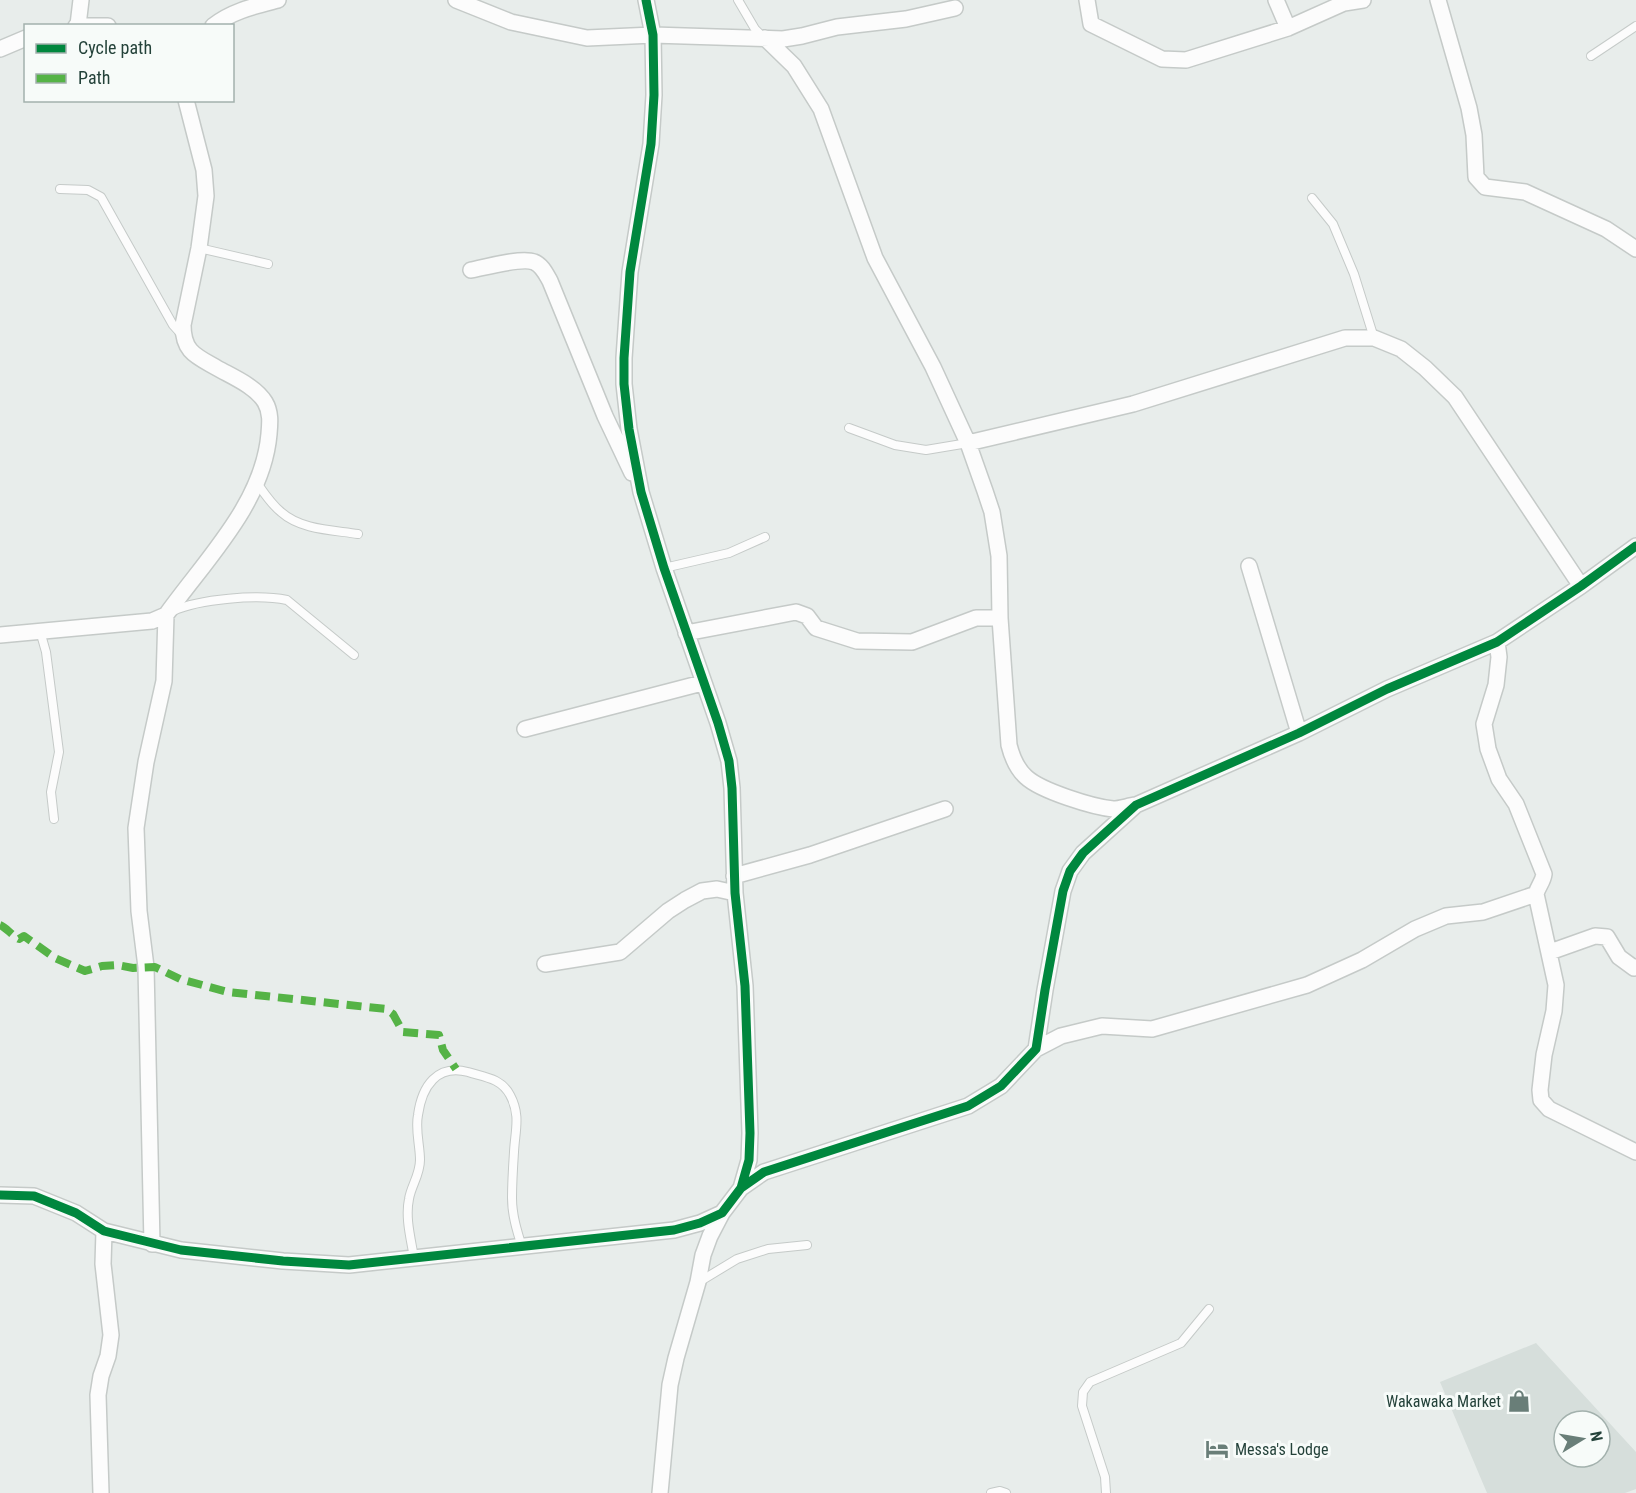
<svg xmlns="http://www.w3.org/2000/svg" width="1636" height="1493" viewBox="0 0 1636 1493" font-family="'Roboto Condensed',sans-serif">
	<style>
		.built { fill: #d6dedb; fill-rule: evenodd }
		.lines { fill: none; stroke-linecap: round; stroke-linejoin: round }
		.service-casing { stroke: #c5cac8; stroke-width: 10 }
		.minor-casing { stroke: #c5cac8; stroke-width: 18 }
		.service { stroke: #fcfcfc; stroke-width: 8 }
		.minor { stroke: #fcfcfc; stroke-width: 15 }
		.quiet { stroke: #55b346; stroke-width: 8; stroke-dasharray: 15 8; stroke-linecap: butt }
		.cycleway-casing { stroke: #f7fbf9; stroke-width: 13 }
		.cycleway { stroke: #00873e; stroke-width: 9 }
		.labels { text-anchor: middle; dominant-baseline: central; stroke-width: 6; stroke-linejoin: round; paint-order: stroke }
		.poi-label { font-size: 16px; fill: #24423a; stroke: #f7fbf9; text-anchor: end }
	</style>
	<rect width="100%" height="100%" fill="#e8edeb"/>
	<path class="built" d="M 1536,1343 L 1636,1452 L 1636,1489 L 1625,1493 L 1487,1493 L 1440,1382 ZM 1564,1421 L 1600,1421 L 1600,1457 L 1564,1457 Z"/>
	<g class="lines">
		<g class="service-casing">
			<path id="service" d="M 738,0 L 755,29 L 762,36
				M 1591,56 L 1636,26
				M 60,189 L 88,190 L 101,197 L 173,325 L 182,335
				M 1312,198 L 1333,224 L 1354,274 L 1374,338
				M 199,248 L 268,264
				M 849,428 L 895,445 L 926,450 L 968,443
				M 257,483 C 264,493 271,504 281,512 C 301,530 333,530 358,534
				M 664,568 L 729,553 L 765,537
				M 173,611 C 199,599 258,594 287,600 L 354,655
				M 40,631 L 46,652 L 59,752 L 51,792 L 54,819
				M 414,1258 C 411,1239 405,1218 409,1199 C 411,1186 420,1175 420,1160 C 420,1145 415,1130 418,1115 C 422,1086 437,1064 468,1072 C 484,1077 501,1078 510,1095 C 521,1115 515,1131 514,1152 C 513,1167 512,1183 512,1198 C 512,1215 517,1231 522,1247
				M 699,1282 L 737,1259 L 768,1249 L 807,1245
				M 991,1493 L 1000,1491 L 1006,1493
				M 1106,1493 L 1105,1477 L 1082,1406 L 1083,1392 L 1090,1382 L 1181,1343 L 1209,1309"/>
		</g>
		<g class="minor-casing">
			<path id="minor" d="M 456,0 L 511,22 L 587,38 L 653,35 L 783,39 L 802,36 L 837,27 L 906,19 L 955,8
				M 1087,0 L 1091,24 L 1162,59 L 1186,60 L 1288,28 L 1344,3 L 1363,0
				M 1276,0 L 1288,28
				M 1438,0 L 1469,108 L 1474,135 L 1476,177 L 1485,187 L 1525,192 L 1606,229 L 1636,249
				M 78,25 L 81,0
				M 76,26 L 108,26
				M 213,26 C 232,11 255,6 278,0
				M 765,38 L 794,66 L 821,109 L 875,258 L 933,367 L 968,443 L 985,491 L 992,512 L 999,556 L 1000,618 L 1009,745 C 1012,757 1016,768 1026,777 C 1041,791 1093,807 1113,809 C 1120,809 1128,806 1136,805
				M 0,49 L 26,38
				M 471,270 C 486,267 522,257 534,262 C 542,265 546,274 550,281 L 605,416 L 632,473
				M 968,443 L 1133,404 L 1345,338 L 1374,338 L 1401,349 L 1425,368 L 1455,397 L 1581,586
				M 1249,566 L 1299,733
				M 686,633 L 796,612 L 807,616 L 816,628 L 857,641 L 912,642 L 976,618 L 1000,618
				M 0,635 L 152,621 L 166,615 C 205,560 263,504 269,434 C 270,423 271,412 265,402 C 255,386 233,377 217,368 C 196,356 183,352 183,325 L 199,248 L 206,196 L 204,170 L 186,100
				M 1497,642 L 1499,657 L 1496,685 L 1484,724 L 1488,749 L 1499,779 L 1516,804 L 1544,874 C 1543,882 1538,886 1536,894 L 1556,985 L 1554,1011 L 1544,1055 L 1540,1090 L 1541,1100 L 1549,1109 L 1636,1152
				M 525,729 L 702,683
				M 734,876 L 810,855 L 945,809
				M 1550,952 L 1595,936 L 1607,937 L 1619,957 L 1634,968 L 1636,967
				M 545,964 L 620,952 L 668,911 L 685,900 L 702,891 L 717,889 L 735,893
				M 1036,1049 L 1061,1036 L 1102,1026 L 1152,1029 L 1307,985 L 1362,960 L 1415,929 L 1446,916 L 1483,912 L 1536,894
				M 741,1188 L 764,1172 L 968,1106 L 1001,1086 L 1036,1049 L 1045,990 L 1063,891 L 1070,871 L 1083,853 L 1136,805 L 1299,733 L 1387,689 L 1497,642 L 1581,586 L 1636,546
				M 0,1195 L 34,1196 L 76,1213 L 104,1231 L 181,1250 L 283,1261 L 349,1265 L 674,1230 L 700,1223 L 722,1213 L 741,1188 L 749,1160 L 750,1133 L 745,986 L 735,893 L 732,788 L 729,761 L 718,723 L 664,568 L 641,492 L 629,429 L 624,384 L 624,358 L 630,272 L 651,144 L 654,95 L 653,35 L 646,0
				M 152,1244 L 146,967 L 139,911 L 136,828 L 146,762 L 164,681 L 166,615
				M 101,1493 L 98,1395 L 101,1376 L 108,1356 L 111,1335 L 103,1264 L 104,1231
				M 660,1493 L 670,1385 L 676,1358 L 698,1282 L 703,1255 L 710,1236 L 722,1213"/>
		</g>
		<use href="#service" class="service"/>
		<use href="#minor" class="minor"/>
		<path class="quiet" d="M 0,925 C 6,927 11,935 19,939 L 24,936 L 55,958 L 85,971 L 102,966 L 117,965 L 133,968 L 155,967 L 180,979 L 228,992 L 386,1009 L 393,1014 L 403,1032 L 439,1035 L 443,1050 L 456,1069"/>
		<g class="cycleway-casing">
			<path id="cycleway" d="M 741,1188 L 764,1172 L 968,1106 L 1001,1086 L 1036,1049 L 1045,990 L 1063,891 L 1070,871 L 1083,853 L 1136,805 L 1299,733 L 1387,689 L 1497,642 L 1581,586 L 1636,546
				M 0,1195 L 34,1196 L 76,1213 L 104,1231 L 181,1250 L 283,1261 L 349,1265 L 674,1230 L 700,1223 L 722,1213 L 741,1188 L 749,1160 L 750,1133 L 745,986 L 735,893 L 732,788 L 729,761 L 718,723 L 664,568 L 641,492 L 629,429 L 624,384 L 624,358 L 630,272 L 651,144 L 654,95 L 653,35 L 646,0"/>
		</g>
		<use href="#cycleway" class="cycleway"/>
	</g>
	<defs>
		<g id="shop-bare" transform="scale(1.8)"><path d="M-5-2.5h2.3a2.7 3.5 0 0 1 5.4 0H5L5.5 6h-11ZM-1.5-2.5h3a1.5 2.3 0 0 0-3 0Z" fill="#697e78" stroke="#f7fbf9" stroke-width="2.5" paint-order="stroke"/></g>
		<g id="hotel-bare" transform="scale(1.8)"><path d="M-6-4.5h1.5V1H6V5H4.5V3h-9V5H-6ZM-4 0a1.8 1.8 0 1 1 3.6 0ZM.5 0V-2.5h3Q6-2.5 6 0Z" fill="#697e78" stroke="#f7fbf9" stroke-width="2.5" paint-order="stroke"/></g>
	</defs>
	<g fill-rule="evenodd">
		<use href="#shop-bare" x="1519" y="1401"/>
		<use href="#hotel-bare" x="1217" y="1449"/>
	</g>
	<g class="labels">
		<g class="poi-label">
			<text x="1501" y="1401">Wakawaka Market</text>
			<text x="1235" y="1449" text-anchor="start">Messa's Lodge</text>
		</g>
	</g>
	<rect x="24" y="24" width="210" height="78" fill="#f7fbf9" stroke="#a3b1ad" stroke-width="1.5"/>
	<rect x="36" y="44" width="30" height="9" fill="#00873e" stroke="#a3b1ad" stroke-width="1.5"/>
	<text x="78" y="54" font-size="18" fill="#24423a">Cycle path</text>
	<rect x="36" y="74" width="30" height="9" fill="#55b346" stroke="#a3b1ad" stroke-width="1.5"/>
	<text x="78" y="84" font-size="18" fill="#24423a">Path</text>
	<g transform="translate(1582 1439) rotate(79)"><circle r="28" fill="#f7fbf9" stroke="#a3b1ad" stroke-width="1.5"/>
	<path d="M0-4.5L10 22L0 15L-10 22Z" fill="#697e78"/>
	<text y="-9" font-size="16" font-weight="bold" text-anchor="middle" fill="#24423a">N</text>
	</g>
</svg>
